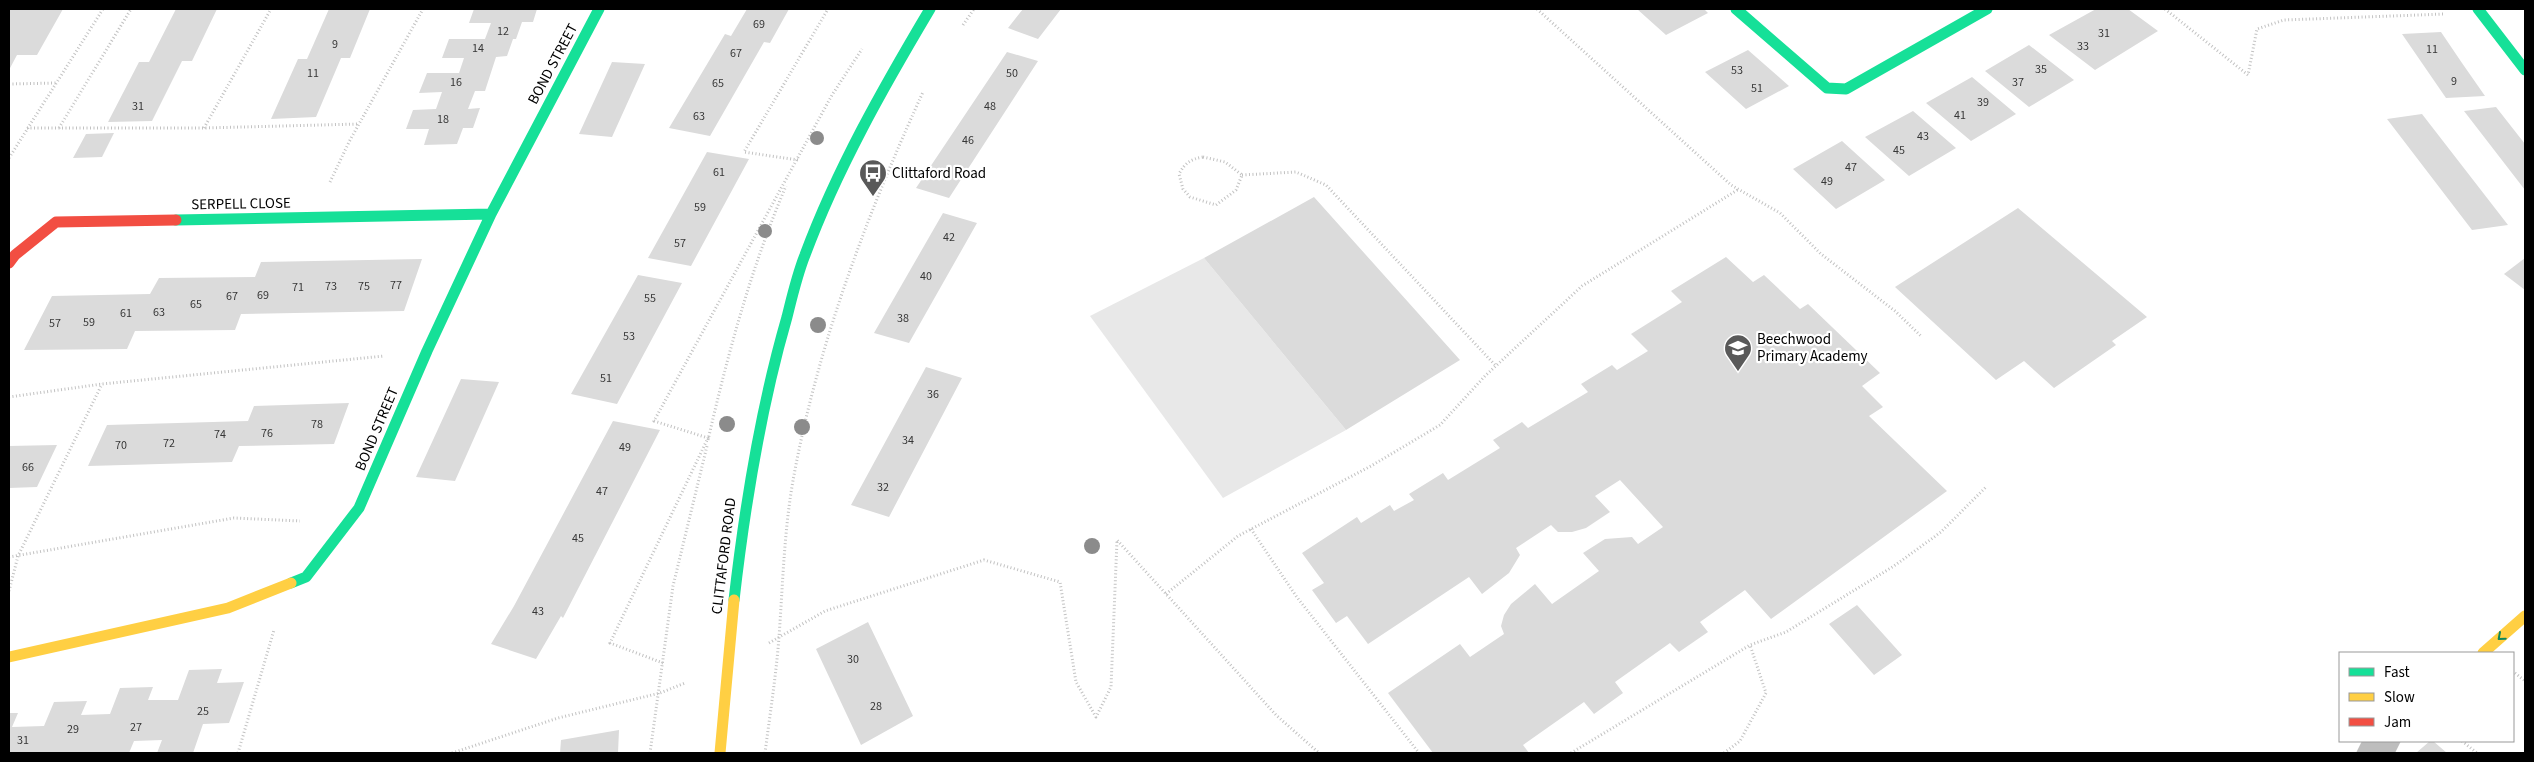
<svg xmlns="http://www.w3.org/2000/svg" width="2534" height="762" viewBox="0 0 2534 762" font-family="'Source Sans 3',sans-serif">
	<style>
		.green { fill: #e8e8e8 }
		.building { fill: #dbdbdb }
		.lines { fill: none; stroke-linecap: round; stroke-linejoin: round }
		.path { stroke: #c2c2c2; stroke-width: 3; stroke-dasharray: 1 2.5; stroke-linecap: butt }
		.street { fill: #bdbdbd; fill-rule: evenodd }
		.fast { stroke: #16e098; stroke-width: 11 }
		.slow { stroke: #ffcf43; stroke-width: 11 }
		.jam { stroke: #f24e42; stroke-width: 11 }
		.tree { fill: #8b8b8b }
		.oneway { stroke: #0d865b }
		.labels { text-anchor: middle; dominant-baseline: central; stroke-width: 4.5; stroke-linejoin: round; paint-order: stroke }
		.number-label { font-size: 12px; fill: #373737 }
		.street-label { font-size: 15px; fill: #000; stroke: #fff }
		.poi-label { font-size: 15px; fill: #000; stroke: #fff; text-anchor: start }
	</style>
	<rect width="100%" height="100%" fill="#fff"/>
	<path class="green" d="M 1204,258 L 1346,430 L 1223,498 L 1090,316 Z"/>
	<path class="building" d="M 9,9 L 63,9 L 37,55 L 17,55 L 9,70 Z
		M 176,9 L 217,9 L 192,61 L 182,61 L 152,121 L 108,122 L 139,62 L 149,62 Z
		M 329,9 L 370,9 L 350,58 L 341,58 L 316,117 L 271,119 L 298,59 L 307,59 Z
		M 474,9 L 537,9 L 533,22 L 522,22 L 516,39 L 513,39 L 507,56 L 496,57 L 485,91 L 475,91 L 468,109 L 480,108 L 473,128 L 463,128 L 457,144 L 424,145 L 429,129 L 406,129 L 413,110 L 436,109 L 442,92 L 419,93 L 427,73 L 459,73 L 464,58 L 442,58 L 449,39 L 485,39 L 491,23 L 469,23 Z
		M 747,9 L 789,9 L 770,43 L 764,42 L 710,136 L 669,128 L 725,34 L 731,36 Z
		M 1023,9 L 1061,9 L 1038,39 L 1008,28 Z
		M 1637,9 L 1704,9 L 1708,13 L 1666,35 Z
		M 2096,9 L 2128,9 L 2158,31 L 2095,70 L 2049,35 Z
		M 2441,32 L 2462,63 L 2485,96 L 2446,98 L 2402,34 Z
		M 2029,45 L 2074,80 L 2029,107 L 1985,71 Z
		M 1748,50 L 1789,86 L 1746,109 L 1705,72 Z
		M 1007,52 L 1038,61 L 949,198 L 916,188 Z
		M 612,62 L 645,64 L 612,137 L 579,134 Z
		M 1972,77 L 2016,114 L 1971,141 L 1926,103 Z
		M 2496,107 L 2525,144 L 2525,190 L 2464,111 Z
		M 1913,111 L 1956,148 L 1909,176 L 1865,137 Z
		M 2422,114 L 2508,225 L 2472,230 L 2387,119 Z
		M 114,133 L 102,157 L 73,158 L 86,134 Z
		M 1842,141 L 1885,180 L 1836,209 L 1793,169 Z
		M 707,152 L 749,159 L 691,266 L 648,258 Z
		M 1314,197 L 1460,360 L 1346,430 L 1204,258 Z
		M 2018,208 L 2147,317 L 2112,341 L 2116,345 L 2054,388 L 2024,361 L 1996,380 L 1895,287 Z
		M 943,213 L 977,223 L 909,343 L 874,333 Z
		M 1726,257 L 1753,282 L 1764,275 L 1800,309 L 1808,304 L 1880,373 L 1862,386 L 1883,407 L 1869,416 L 1947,491 L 1771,619 L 1745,590 L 1700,622 L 1708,632 L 1679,652 L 1670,643 L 1615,682 L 1623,693 L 1594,714 L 1584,702 L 1523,745 L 1529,753 L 1433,753 L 1388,693 L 1460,644 L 1470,657 L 1504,634 L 1501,626 L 1504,615 L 1511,604 L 1535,584 L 1552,604 L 1599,571 L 1583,553 L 1605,539 L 1632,537 L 1638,544 L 1663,527 L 1620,480 L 1595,496 L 1610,512 L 1586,528 L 1572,532 L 1558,532 L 1551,525 L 1516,548 L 1520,555 L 1509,573 L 1482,594 L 1469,577 L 1368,644 L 1347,616 L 1336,623 L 1312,590 L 1324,583 L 1302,553 L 1357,517 L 1361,523 L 1390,505 L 1394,511 L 1414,500 L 1409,494 L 1443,473 L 1448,480 L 1500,448 L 1493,440 L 1522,422 L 1528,428 L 1588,392 L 1581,384 L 1612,365 L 1617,370 L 1648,351 L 1631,334 L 1682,302 L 1671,291 Z
		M 2525,258 L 2525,290 L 2504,274 Z
		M 422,259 L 404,311 L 241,314 L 235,330 L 135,331 L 127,349 L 24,350 L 52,296 L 150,294 L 159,278 L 255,277 L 261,262 Z
		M 638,275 L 682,283 L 617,404 L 571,394 Z
		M 926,367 L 962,378 L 889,517 L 851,505 Z
		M 461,379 L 499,382 L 455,481 L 416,477 Z
		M 349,403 L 334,444 L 239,446 L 232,462 L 88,466 L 107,425 L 248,421 L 254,406 Z
		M 613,421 L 660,430 L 563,618 L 561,616 L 536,659 L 491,644 L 514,606 Z
		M 57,445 L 37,487 L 9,488 L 9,446 Z
		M 1857,605 L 1902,655 L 1874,675 L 1829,624 Z
		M 868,622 L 913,716 L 861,745 L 816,649 Z
		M 222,669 L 217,683 L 244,682 L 229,723 L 203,724 L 193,753 L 157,753 L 162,740 L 134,741 L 129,753 L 9,753 L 9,713 L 18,713 L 12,727 L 44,726 L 54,702 L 87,701 L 81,715 L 110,714 L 120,688 L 153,687 L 148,700 L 178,700 L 189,670 Z
		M 619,730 L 618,753 L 560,753 L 561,740 Z
		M 2430,741 L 2433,741 L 2447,753 L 2416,753 Z"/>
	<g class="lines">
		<path class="path" d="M 1537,9 L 1731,185 L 1780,213 L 1821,254 L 1895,311 L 1922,337
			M 2165,9 L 2248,75 L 2257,29 L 2284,20 L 2445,14
			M 963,25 L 974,9
			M 9,84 L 56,83
			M 27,128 L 204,128 L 359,124
			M 59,128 L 131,9
			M 204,128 L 271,9
			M 1203,157 L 1225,162 L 1242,175 L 1236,190 L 1216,205 L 1190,197 L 1183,189 L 1179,174 C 1185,163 1191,159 1203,157 Z
			M 9,158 L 103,9
			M 798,160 L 744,152 L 828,9
			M 1242,175 L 1296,172 L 1326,185 L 1496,366
			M 330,182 L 349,142 L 423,9
			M 9,397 L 102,384 L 384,356
			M 708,440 C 728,353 751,268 786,186
			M 1251,529 L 1296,596 L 1419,753
			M 9,557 L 234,518 L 300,521
			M 9,591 L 18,556 L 102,384
			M 1166,594 L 1238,536 L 1371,466 L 1440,425 L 1485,376 L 1582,286 L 1739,189
			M 769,643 L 825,611 L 984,560 L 1060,582 L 1076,682 L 1096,717 L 1111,687 L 1117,540 L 1276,715 L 1319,753
			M 663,663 L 610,643 L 708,438 L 654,421 L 832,95 L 862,49
			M 2515,673 L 2525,681
			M 2462,741 L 2477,753
			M 238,753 L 274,630
			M 452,753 L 558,718 L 660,693 L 685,683
			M 650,753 L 673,586 L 707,446
			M 765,753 C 770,714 776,676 779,637 C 783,582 784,529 794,475 C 819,341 867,215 923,92
			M 1571,753 L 1750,645 L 1786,632 L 1894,566 L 1941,532 L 1986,487
			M 1724,753 L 1740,741 L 1766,693 L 1750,645"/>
		<path class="street" d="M 2362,741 L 2401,741 L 2395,753 L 2356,753 Z"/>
		<path class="fast" d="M 1736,9 L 1827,88 L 1846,89 L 1987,9
			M 2478,9 L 2525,70
			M 176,220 L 491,214
			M 291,583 L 306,577 L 359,508 L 427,351 L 491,214 L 599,9
			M 734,600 C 745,504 760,410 787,317 C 792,297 797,275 805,255 C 837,169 883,88 930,9"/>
		<path class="slow" d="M 2483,653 L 2525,616
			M 9,657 L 228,608 L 291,583
			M 720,753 L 734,600"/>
		<path class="jam" d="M 9,263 L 15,255 L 56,222 L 176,220"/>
	</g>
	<g class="tree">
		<circle cx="817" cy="138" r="7"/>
		<circle cx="765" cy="231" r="7"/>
		<circle cx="818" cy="325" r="8"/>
		<circle cx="727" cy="424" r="8"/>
		<circle cx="802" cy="427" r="8"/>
		<circle cx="1092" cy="546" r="8"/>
	</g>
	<defs><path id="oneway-chevron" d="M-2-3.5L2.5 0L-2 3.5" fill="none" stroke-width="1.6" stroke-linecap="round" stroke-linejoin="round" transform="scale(1.25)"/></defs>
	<use class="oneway" href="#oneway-chevron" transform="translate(2501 637) rotate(139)"/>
	<defs>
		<g id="bus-pin" transform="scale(1.4375)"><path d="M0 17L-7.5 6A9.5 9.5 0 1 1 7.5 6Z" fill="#595959" stroke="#fff"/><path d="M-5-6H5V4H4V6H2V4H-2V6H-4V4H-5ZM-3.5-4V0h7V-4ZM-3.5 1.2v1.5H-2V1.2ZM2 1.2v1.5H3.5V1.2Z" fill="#fff"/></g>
		<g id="school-pin" transform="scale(1.4375)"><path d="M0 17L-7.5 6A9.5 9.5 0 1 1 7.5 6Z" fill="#595959" stroke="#fff"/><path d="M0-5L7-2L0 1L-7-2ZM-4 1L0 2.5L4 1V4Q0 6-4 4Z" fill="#fff"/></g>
	</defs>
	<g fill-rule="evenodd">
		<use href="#bus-pin" x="873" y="173"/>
		<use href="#school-pin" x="1738" y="348"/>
	</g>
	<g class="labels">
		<g class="number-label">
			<text x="759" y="24">69</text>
			<text x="503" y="31">12</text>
			<text x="2104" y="33">31</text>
			<text x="335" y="44">9</text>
			<text x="2083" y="46">33</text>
			<text x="478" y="48">14</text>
			<text x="2432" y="49">11</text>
			<text x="736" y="53">67</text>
			<text x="2041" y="69">35</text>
			<text x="1737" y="70">53</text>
			<text x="313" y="73">11</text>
			<text x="1012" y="73">50</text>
			<text x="2454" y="81">9</text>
			<text x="456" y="82">16</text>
			<text x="2018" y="82">37</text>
			<text x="718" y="83">65</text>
			<text x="1757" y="88">51</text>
			<text x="1983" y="102">39</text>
			<text x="138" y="106">31</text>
			<text x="990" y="106">48</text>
			<text x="1960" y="115">41</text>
			<text x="699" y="116">63</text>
			<text x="443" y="119">18</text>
			<text x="1923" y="136">43</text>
			<text x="968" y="140">46</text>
			<text x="1899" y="150">45</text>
			<text x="1851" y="167">47</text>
			<text x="719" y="172">61</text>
			<text x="1827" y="181">49</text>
			<text x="700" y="207">59</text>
			<text x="949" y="237">42</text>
			<text x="680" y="243">57</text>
			<text x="926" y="276">40</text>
			<text x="396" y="285">77</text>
			<text x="331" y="286">73</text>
			<text x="364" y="286">75</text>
			<text x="298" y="287">71</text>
			<text x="263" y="295">69</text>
			<text x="232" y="296">67</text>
			<text x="650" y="298">55</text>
			<text x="196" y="304">65</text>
			<text x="159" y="312">63</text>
			<text x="126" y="313">61</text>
			<text x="903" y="318">38</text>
			<text x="89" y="322">59</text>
			<text x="55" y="323">57</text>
			<text x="629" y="336">53</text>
			<text x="606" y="378">51</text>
			<text x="933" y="394">36</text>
			<text x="317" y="424">78</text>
			<text x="267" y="433">76</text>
			<text x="220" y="434">74</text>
			<text x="908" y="440">34</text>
			<text x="169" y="443">72</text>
			<text x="121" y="445">70</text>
			<text x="625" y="447">49</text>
			<text x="28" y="467">66</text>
			<text x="883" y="487">32</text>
			<text x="602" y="491">47</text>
			<text x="578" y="538">45</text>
			<text x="538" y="611">43</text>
			<text x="853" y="659">30</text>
			<text x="876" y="706">28</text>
			<text x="203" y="711">25</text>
			<text x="136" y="727">27</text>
			<text x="73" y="729">29</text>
			<text x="23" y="740">31</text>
		</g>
		<g class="street-label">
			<text transform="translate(553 64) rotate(-62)">BOND STREET</text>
			<text transform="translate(241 204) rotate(-1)">SERPELL CLOSE</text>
			<text transform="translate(377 429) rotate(-67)">BOND STREET</text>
			<text transform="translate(724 556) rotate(-83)">CLITTAFORD ROAD</text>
		</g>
		<g class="poi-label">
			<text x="892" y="173">Clittaford Road</text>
			<text x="1757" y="339">Beechwood<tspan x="1757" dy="17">Primary Academy</tspan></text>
		</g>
	</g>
	<rect width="2534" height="762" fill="none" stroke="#000000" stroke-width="20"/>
	<rect x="2339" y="652" width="175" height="90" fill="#ffffff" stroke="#999999"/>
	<rect x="2349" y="668" width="25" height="8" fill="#16e098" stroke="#999999"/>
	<text x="2384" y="677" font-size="15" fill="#000000">Fast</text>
	<rect x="2349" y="693" width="25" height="8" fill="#ffcf43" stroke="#999999"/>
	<text x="2384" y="702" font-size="15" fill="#000000">Slow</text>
	<rect x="2349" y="718" width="25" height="8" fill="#f24e42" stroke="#999999"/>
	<text x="2384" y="727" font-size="15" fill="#000000">Jam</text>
</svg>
